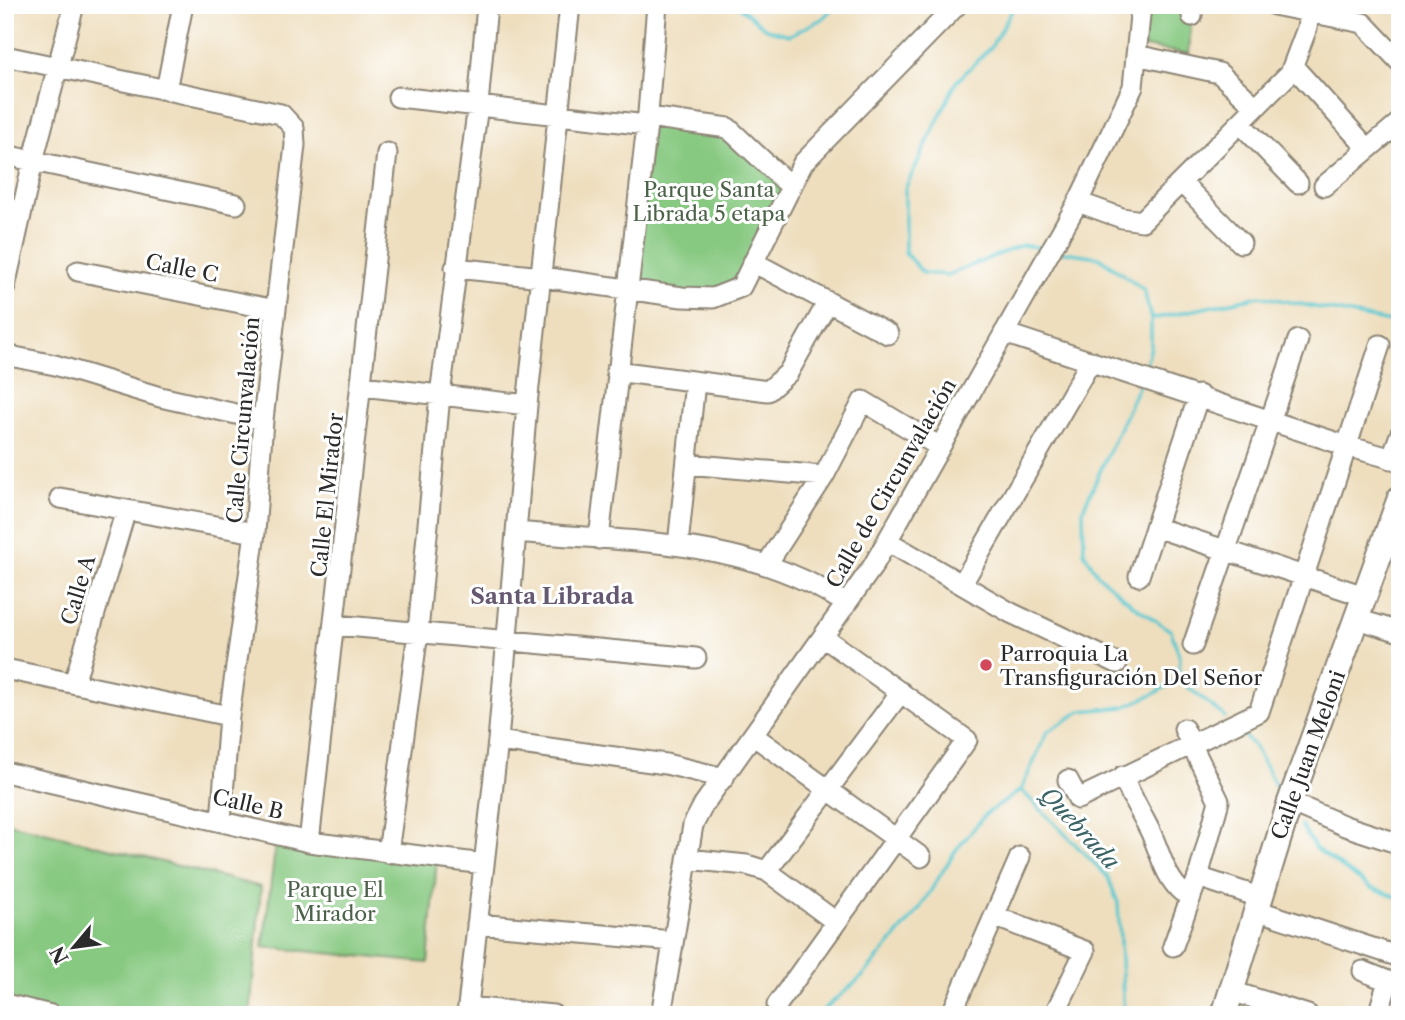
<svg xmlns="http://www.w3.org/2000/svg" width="1405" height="1020" viewBox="0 0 1405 1020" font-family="'Libre Caslon Text',serif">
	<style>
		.green { fill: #88c982; stroke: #5a7a56; stroke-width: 2 }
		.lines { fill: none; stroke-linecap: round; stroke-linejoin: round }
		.stream { stroke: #5ac7ce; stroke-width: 3.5 }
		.minor-casing { stroke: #8c8474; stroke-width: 23 }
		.major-casing { stroke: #8c8474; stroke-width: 28 }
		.minor { stroke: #fff; stroke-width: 19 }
		.major { stroke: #fff; stroke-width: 24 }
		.poi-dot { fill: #d1495b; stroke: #fff; stroke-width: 2.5 }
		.labels { text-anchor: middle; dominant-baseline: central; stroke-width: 6; stroke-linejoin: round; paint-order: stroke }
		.park-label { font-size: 21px; fill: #4c6249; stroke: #fff }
		.street-label { font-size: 21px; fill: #2b2b2b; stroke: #fff }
		.poi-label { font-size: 21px; fill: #2b2b2b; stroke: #fff; text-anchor: start }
		.neighbourhood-label { font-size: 23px; font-weight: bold; fill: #655972; stroke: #fff }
		.water-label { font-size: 23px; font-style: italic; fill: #3b6264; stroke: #fff }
	</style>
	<rect width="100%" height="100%" fill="#fff"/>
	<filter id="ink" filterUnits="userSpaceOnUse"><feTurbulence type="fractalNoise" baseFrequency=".0143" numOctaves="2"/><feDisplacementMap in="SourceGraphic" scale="14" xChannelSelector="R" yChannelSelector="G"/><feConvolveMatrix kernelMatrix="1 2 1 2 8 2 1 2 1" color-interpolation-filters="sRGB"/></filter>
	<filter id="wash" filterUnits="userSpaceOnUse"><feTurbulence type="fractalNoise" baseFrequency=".00686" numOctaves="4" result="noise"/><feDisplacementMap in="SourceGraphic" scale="28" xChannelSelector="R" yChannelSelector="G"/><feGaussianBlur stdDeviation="1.57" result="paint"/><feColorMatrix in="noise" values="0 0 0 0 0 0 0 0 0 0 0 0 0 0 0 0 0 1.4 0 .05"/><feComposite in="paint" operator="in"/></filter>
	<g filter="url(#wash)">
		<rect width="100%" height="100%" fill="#eedebe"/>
		<path class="green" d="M 1147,5 L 1192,5 L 1189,54 L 1143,47 Z
			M 647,125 L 728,128 L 791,187 L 753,262 L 713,298 L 637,284 Z
			M 5,822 L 261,887 L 250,1015 L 5,1015 Z
			M 276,841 L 437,859 L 428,963 L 263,947 Z"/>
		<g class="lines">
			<path class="stream" d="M 737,5 L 766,29 L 790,35 L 822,19 L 836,5
				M 1015,5 L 991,47 L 956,82 L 905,189 L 905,253 L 923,273 L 948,275 L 1022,245 L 1043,248
				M 1057,251 L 1099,257 L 1144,290 L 1151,319 L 1151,347 L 1144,371
				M 1152,319 L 1260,296 L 1400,324
				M 1178,679 L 1225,717
				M 1240,732 L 1254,746 L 1278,790
				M 1021,790 L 1108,877 L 1118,903 L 1124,1015
				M 1301,825 L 1315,848 L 1371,888 L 1400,898
				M 817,1015 L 862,977 L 918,911 L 956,850 L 986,814 L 1021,790 L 1047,732 L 1081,711 L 1124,707 L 1154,694 L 1178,679 L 1180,658 L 1171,631 L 1134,606 L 1098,575 L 1084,552 L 1083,509 L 1139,385"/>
		</g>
	</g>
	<g filter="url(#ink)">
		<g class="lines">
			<g class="minor-casing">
				<path id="minor" d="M 1274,5 L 1363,23 L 1400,62
					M 1192,16 L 1192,5
					M 1136,55 L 1219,73 L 1256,107
					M 5,56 L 281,114 L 294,128 L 295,145 L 263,420 L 255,533 L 229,716 L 221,821
					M 1293,66 L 1368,149
					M 166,90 L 183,5
					M 398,97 L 647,125
					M 648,117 L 728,128 L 791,187
					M 1240,123 L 1298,183
					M 5,155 L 236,204
					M 1181,182 L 1241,243
					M 1324,186 L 1400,122
					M 1078,202 L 1122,218 L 1142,221 L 1290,73 L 1307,28 L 1310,5
					M 753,262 L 888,334
					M 455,268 L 542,277 L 682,297 L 713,298 L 741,287 L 803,163 L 957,5
					M 78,271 L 276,310
					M 5,287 L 33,161 L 74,5
					M 1004,333 L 1347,446 L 1400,461
					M 5,355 L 55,365 L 160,397 L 263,420
					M 616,371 L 768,391 L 788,373 L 828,302
					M 362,386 L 527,405
					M 1391,459 L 1400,435
					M 687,464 L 824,476
					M 60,498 L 255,533
					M 1155,527 L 1364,596
					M 517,532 C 629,542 750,538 846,604
					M 599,539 L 647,125 L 657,5
					M 887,541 L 1011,613 L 1117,663
					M 678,545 L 695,382
					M 767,564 L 824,476 L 863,401 L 940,447
					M 1139,576 L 1199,395
					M 962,584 L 1091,361
					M 1357,619 L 1400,632
					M 336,625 L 696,658
					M 1193,645 L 1298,340
					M 5,669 L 229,716
					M 74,683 L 126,510
					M 754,736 L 921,857
					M 498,741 L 666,764 L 724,778
					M 5,772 L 309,842 L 484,864
					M 1123,776 C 1130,795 1139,809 1148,827 C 1160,849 1163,875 1182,892 L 1193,890
					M 1068,780 L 1078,799 L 1259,712 L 1380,345
					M 1290,802 L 1345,826 L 1400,844
					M 309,842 L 387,153
					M 388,853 L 418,632 L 440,395 L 478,105 L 487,5
					M 687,859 L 747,865 L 767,871 L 836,922
					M 767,871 L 901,692
					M 1198,877 L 1259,897
					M 1256,910 L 1400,957
					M 996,917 L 1085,951 L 1054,1015
					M 477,924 L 673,941
					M 1173,946 L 1198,877 L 1219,801 L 1184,729
					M 1363,971 L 1388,981 L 1378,1015
					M 1231,991 L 1308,1015
					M 5,1004 L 51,1015
					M 777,1005 L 967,740 L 823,637
					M 468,1007 L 553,1015
					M 467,1015 L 498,741 L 527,405 L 570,5
					M 661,1015 L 693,825 L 704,804 L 873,566 L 1078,202 L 1133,87 L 1141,5
					M 951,1015 L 1020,857"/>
			</g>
			<g class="major-casing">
				<path id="major" d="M 1224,1015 L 1290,802 L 1400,498"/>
			</g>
			<use href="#minor" class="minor"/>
			<use href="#major" class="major"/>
		</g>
	</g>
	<circle class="poi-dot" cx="986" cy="665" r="7"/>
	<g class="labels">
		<g class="park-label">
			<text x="709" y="189">Parque Santa<tspan x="709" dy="24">Librada 5 etapa</tspan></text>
			<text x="335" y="889">Parque El<tspan x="335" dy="24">Mirador</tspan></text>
		</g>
		<g class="street-label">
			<text transform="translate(182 268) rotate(11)">Calle C</text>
			<text transform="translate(243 420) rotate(-85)">Calle Circunvalación</text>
			<text transform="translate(891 483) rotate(-60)">Calle de Circunvalación</text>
			<text transform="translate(327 495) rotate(-84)">Calle El Mirador</text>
			<text transform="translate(78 590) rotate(-73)">Calle A</text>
			<text transform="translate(1308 755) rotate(-70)">Calle Juan Meloni</text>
			<text transform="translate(248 804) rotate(13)">Calle B</text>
		</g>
		<g class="poi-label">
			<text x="1000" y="653">Parroquia La<tspan x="1000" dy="24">Transfiguración Del Señor</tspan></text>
		</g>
		<g class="neighbourhood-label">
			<text x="552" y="596">Santa Librada</text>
		</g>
		<g class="water-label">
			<text transform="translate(1080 828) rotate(47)">Quebrada</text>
		</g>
	</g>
	<rect width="1405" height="1020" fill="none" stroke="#fff" stroke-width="28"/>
	<g transform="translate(74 947) rotate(241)" stroke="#ffffff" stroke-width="5" paint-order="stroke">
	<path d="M0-5L12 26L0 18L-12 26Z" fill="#2b2b2b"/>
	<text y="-10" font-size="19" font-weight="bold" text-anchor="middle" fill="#2b2b2b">N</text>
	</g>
</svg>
